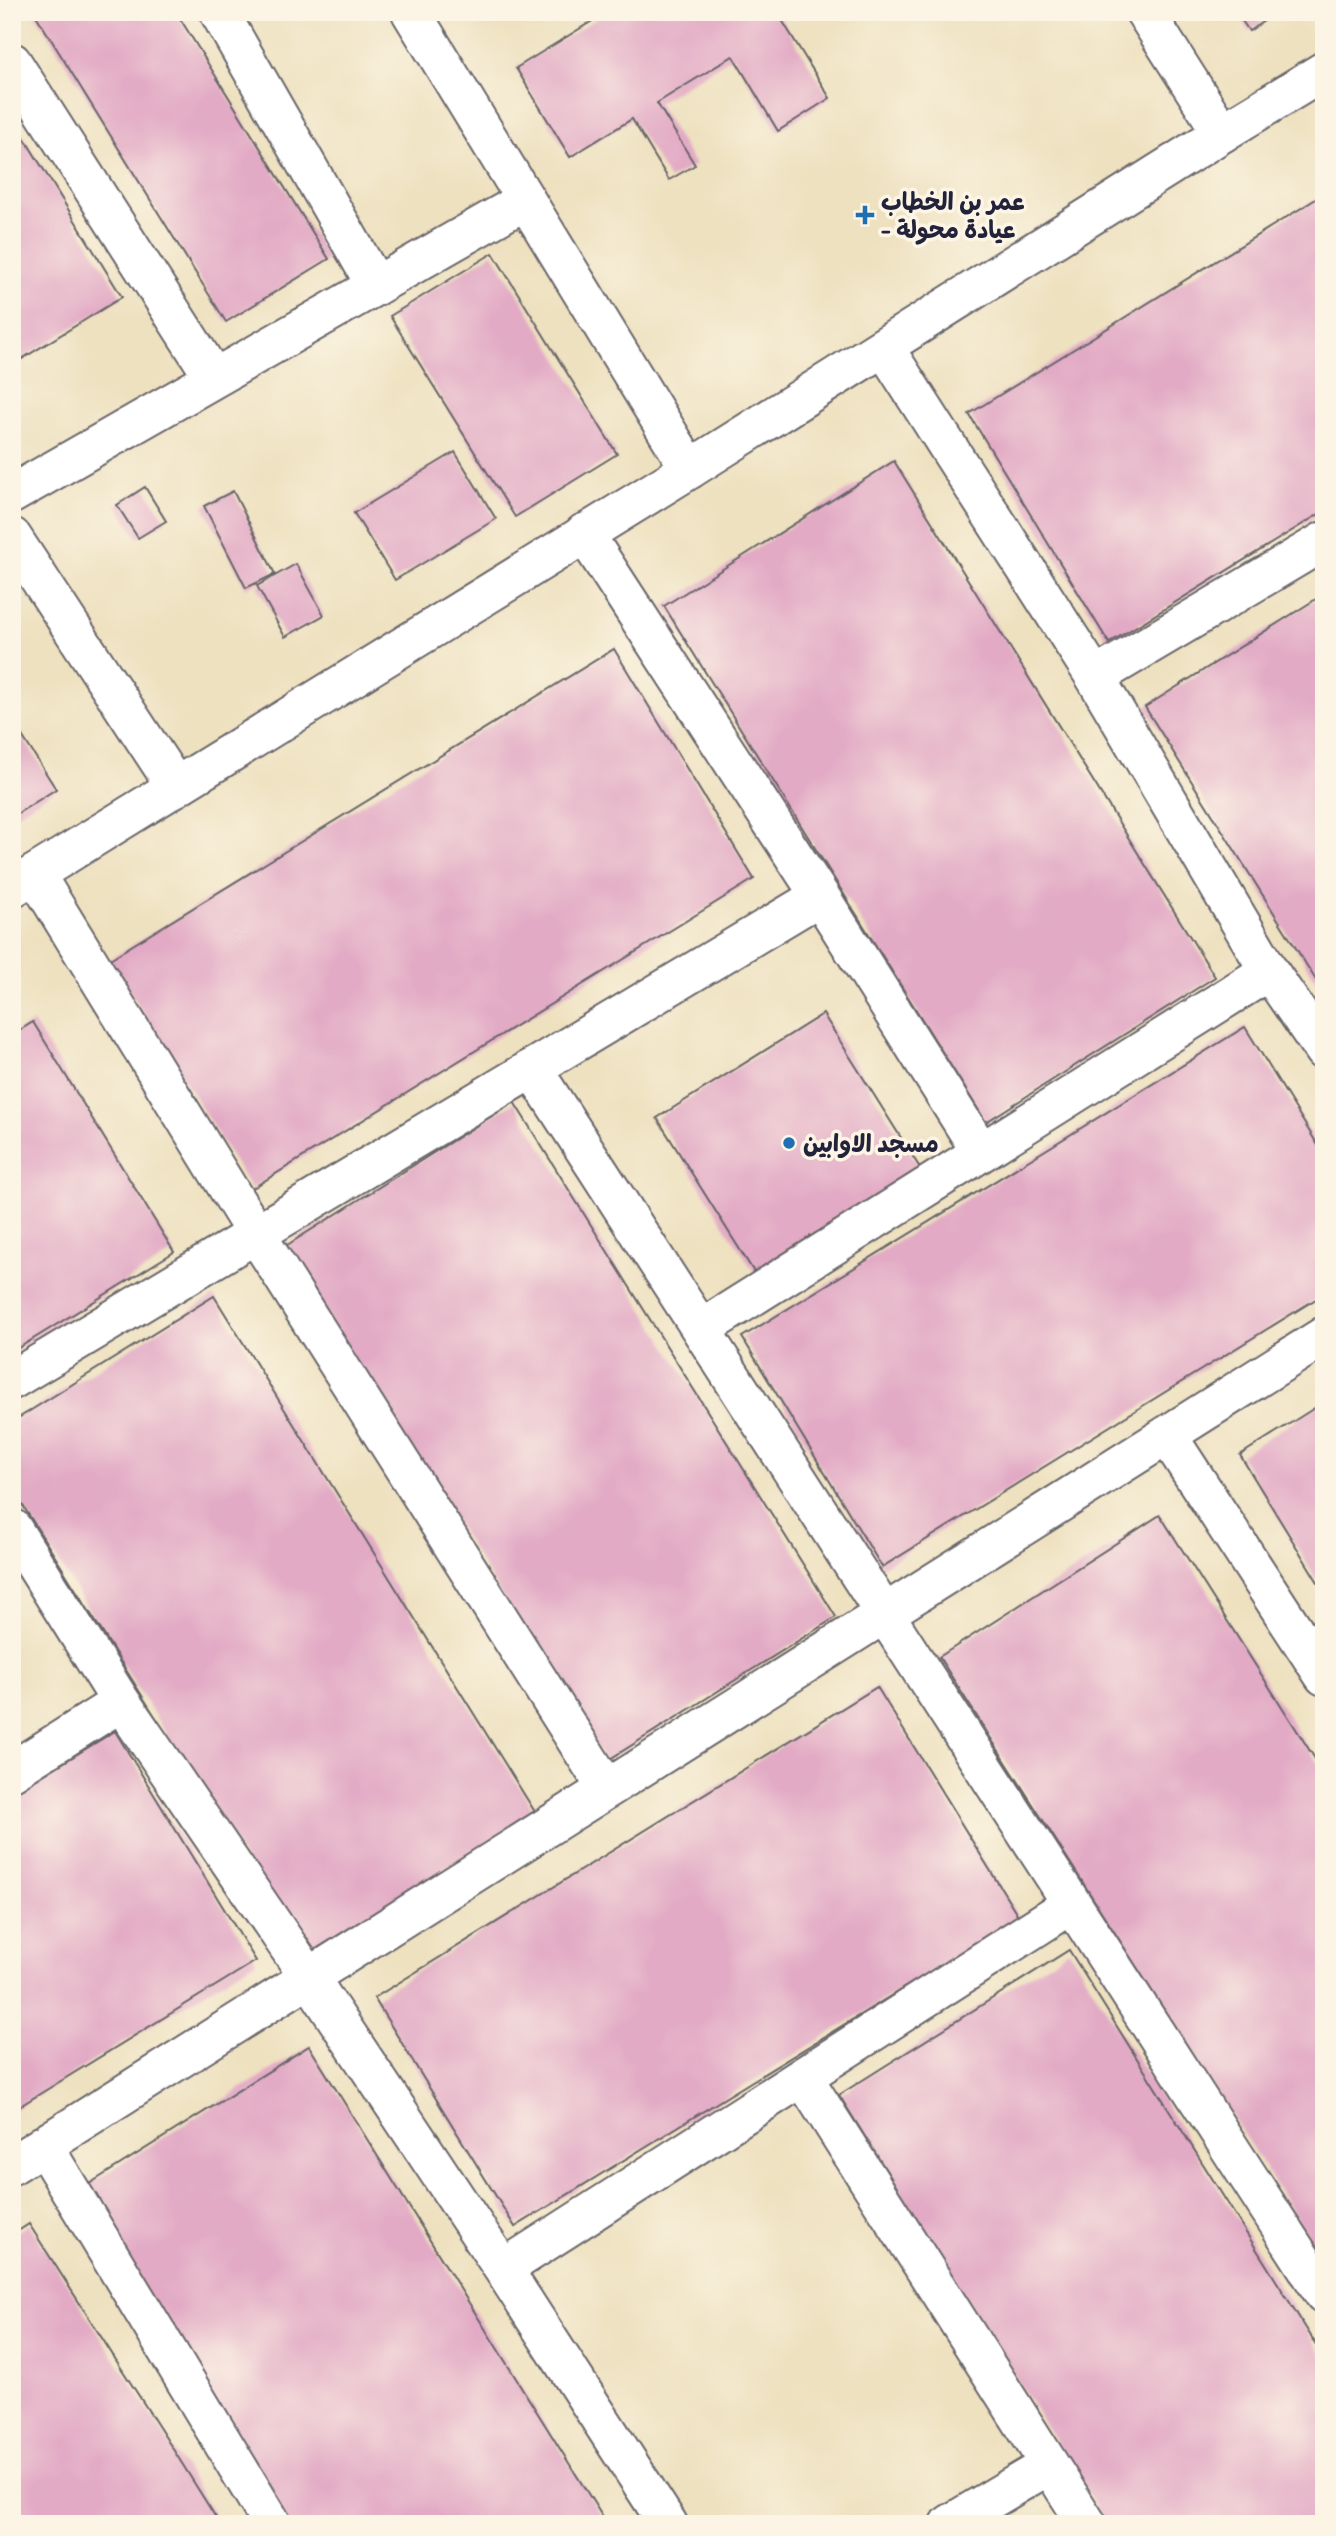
<svg xmlns="http://www.w3.org/2000/svg" width="1336" height="2536" viewBox="0 0 1336 2536" font-family="'Patrick Hand','Playpen Sans Arabic',sans-serif">
	<style>
		.building { fill: #e2aac5 }
		.lines { fill: none; stroke-linecap: round; stroke-linejoin: round }
		.minor-casing { stroke: #69656a; stroke-width: 42 }
		.tertiary-casing { stroke: #69656a; stroke-width: 42 }
		.minor { stroke: #fff; stroke-width: 38 }
		.tertiary { stroke: #fff; stroke-width: 38 }
		.poi-dot { fill: #1f6fb2; stroke: #fcf5e5; stroke-width: 2.5 }
		.labels { text-anchor: middle; dominant-baseline: central; stroke-width: 7; stroke-linejoin: round; paint-order: stroke }
		.poi-label { font-size: 24px; font-weight: bold; fill: #22223b; stroke: #fcf5e5; text-anchor: start }
	</style>
	<rect width="100%" height="100%" fill="#fcf5e5"/>
	<filter id="ink" filterUnits="userSpaceOnUse"><feTurbulence type="fractalNoise" baseFrequency=".0143" numOctaves="2"/><feDisplacementMap in="SourceGraphic" scale="14" xChannelSelector="R" yChannelSelector="G"/><feConvolveMatrix kernelMatrix="1 2 1 2 8 2 1 2 1" color-interpolation-filters="sRGB"/></filter>
	<filter id="wash" filterUnits="userSpaceOnUse"><feTurbulence type="fractalNoise" baseFrequency=".00686" numOctaves="4" result="noise"/><feDisplacementMap in="SourceGraphic" scale="28" xChannelSelector="R" yChannelSelector="G"/><feGaussianBlur stdDeviation="1.57" result="paint"/><feColorMatrix in="noise" values="0 0 0 0 0 0 0 0 0 0 0 0 0 0 0 0 0 1.4 0 .05"/><feComposite in="paint" operator="in"/></filter>
	<g filter="url(#wash)">
		<rect width="100%" height="100%" fill="#eee1c0"/>
		<g id="blocks">
			<path class="building" d="M 34,12 L 176,12 L 329,259 L 226,322 Z
				M 607,12 L 777,12 L 830,98 L 778,131 L 733,56 L 657,103 L 695,165 L 669,180 L 632,119 L 570,157 L 516,68 Z
				M 1236,12 L 1277,12 L 1249,31 Z
				M 12,118 L 122,297 L 20,360 L 12,347 Z
				M 1324,194 L 1324,511 L 1109,643 L 969,414 Z
				M 493,253 L 617,454 L 515,517 L 390,316 Z
				M 455,452 L 496,519 L 395,580 L 354,513 Z
				M 894,461 L 1215,977 L 986,1122 L 664,606 Z
				M 145,487 L 166,521 L 138,538 L 117,505 Z
				M 233,491 L 275,574 L 246,588 L 204,506 Z
				M 296,564 L 324,615 L 285,637 L 257,586 Z
				M 1324,594 L 1324,993 L 1145,707 Z
				M 614,649 L 754,879 L 251,1189 L 110,959 Z
				M 12,720 L 56,789 L 12,817 Z
				M 823,1014 L 920,1168 L 754,1272 L 657,1118 Z
				M 33,1022 L 174,1252 L 12,1352 L 12,1035 Z
				M 1245,1027 L 1324,1155 L 1324,1294 L 882,1567 L 742,1337 Z
				M 514,1102 L 836,1617 L 605,1762 L 284,1247 Z
				M 214,1296 L 535,1812 L 305,1956 L 12,1488 L 12,1422 Z
				M 1324,1402 L 1324,1592 L 1240,1455 Z
				M 1160,1515 L 1324,1773 L 1324,2261 L 939,1657 Z
				M 877,1687 L 1019,1917 L 515,2227 L 374,1998 Z
				M 115,1731 L 256,1961 L 12,2111 L 12,1794 Z
				M 1069,1950 L 1324,2357 L 1324,2524 L 1107,2524 L 839,2095 Z
				M 309,2046 L 502,2356 L 607,2524 L 286,2524 L 78,2191 Z
				M 29,2224 L 171,2446 L 220,2524 L 12,2524 L 12,2235 Z"/>
		</g>
	</g>
	<g filter="url(#ink)">
		<use href="#blocks" fill-opacity="0" stroke="#69656a" stroke-width="2"/>
		<g class="lines">
			<g class="minor-casing">
				<path id="minor" d="M 219,12 L 376,286
					M 411,12 L 690,469
					M 1145,12 L 1222,133
					M 12,62 L 214,378
					M 884,347 L 1095,677 L 1269,971 L 1324,1051
					M 12,494 L 526,200
					M 584,533 L 820,896 L 981,1152
					M 1095,677 L 1324,541
					M 35,874 L 256,1234 L 607,1789
					M 532,1068 L 1324,2294
					M 701,1329 L 1269,971
					M 12,1380 L 820,896
					M 1167,1435 L 1324,1676
					M 12,1528 L 121,1702 L 309,1977 L 503,2269 L 668,2524
					M 12,1771 L 121,1702
					M 803,2077 L 1087,2524
					M 43,2145 L 272,2524
					M 12,2165 L 1324,1336
					M 503,2269 L 1072,1904
					M 950,2524 L 1049,2465"/>
			</g>
			<g class="tertiary-casing">
				<path id="tertiary" d="M 12,537 L 176,787
					M 12,888 L 690,469 L 1222,133 L 1324,71"/>
			</g>
			<use href="#minor" class="minor"/>
			<use href="#tertiary" class="tertiary"/>
		</g>
	</g>
	<g class="poi-dot">
		<path d="M861.5 204.5h7v7h7v7h-7v7h-7v-7h-7v-7h7z"/>
		<circle cx="789" cy="1143" r="7"/>
	</g>
	<g class="labels">
		<g class="poi-label">
			<text x="881" y="201">عمر بن الخطاب<tspan x="881" dy="28">- عيادة محولة</tspan></text>
			<text x="803" y="1143">مسجد الاوابين</text>
		</g>
	</g>
	<rect width="1336" height="2536" fill="none" stroke="#fcf5e5" stroke-width="42"/>
</svg>
